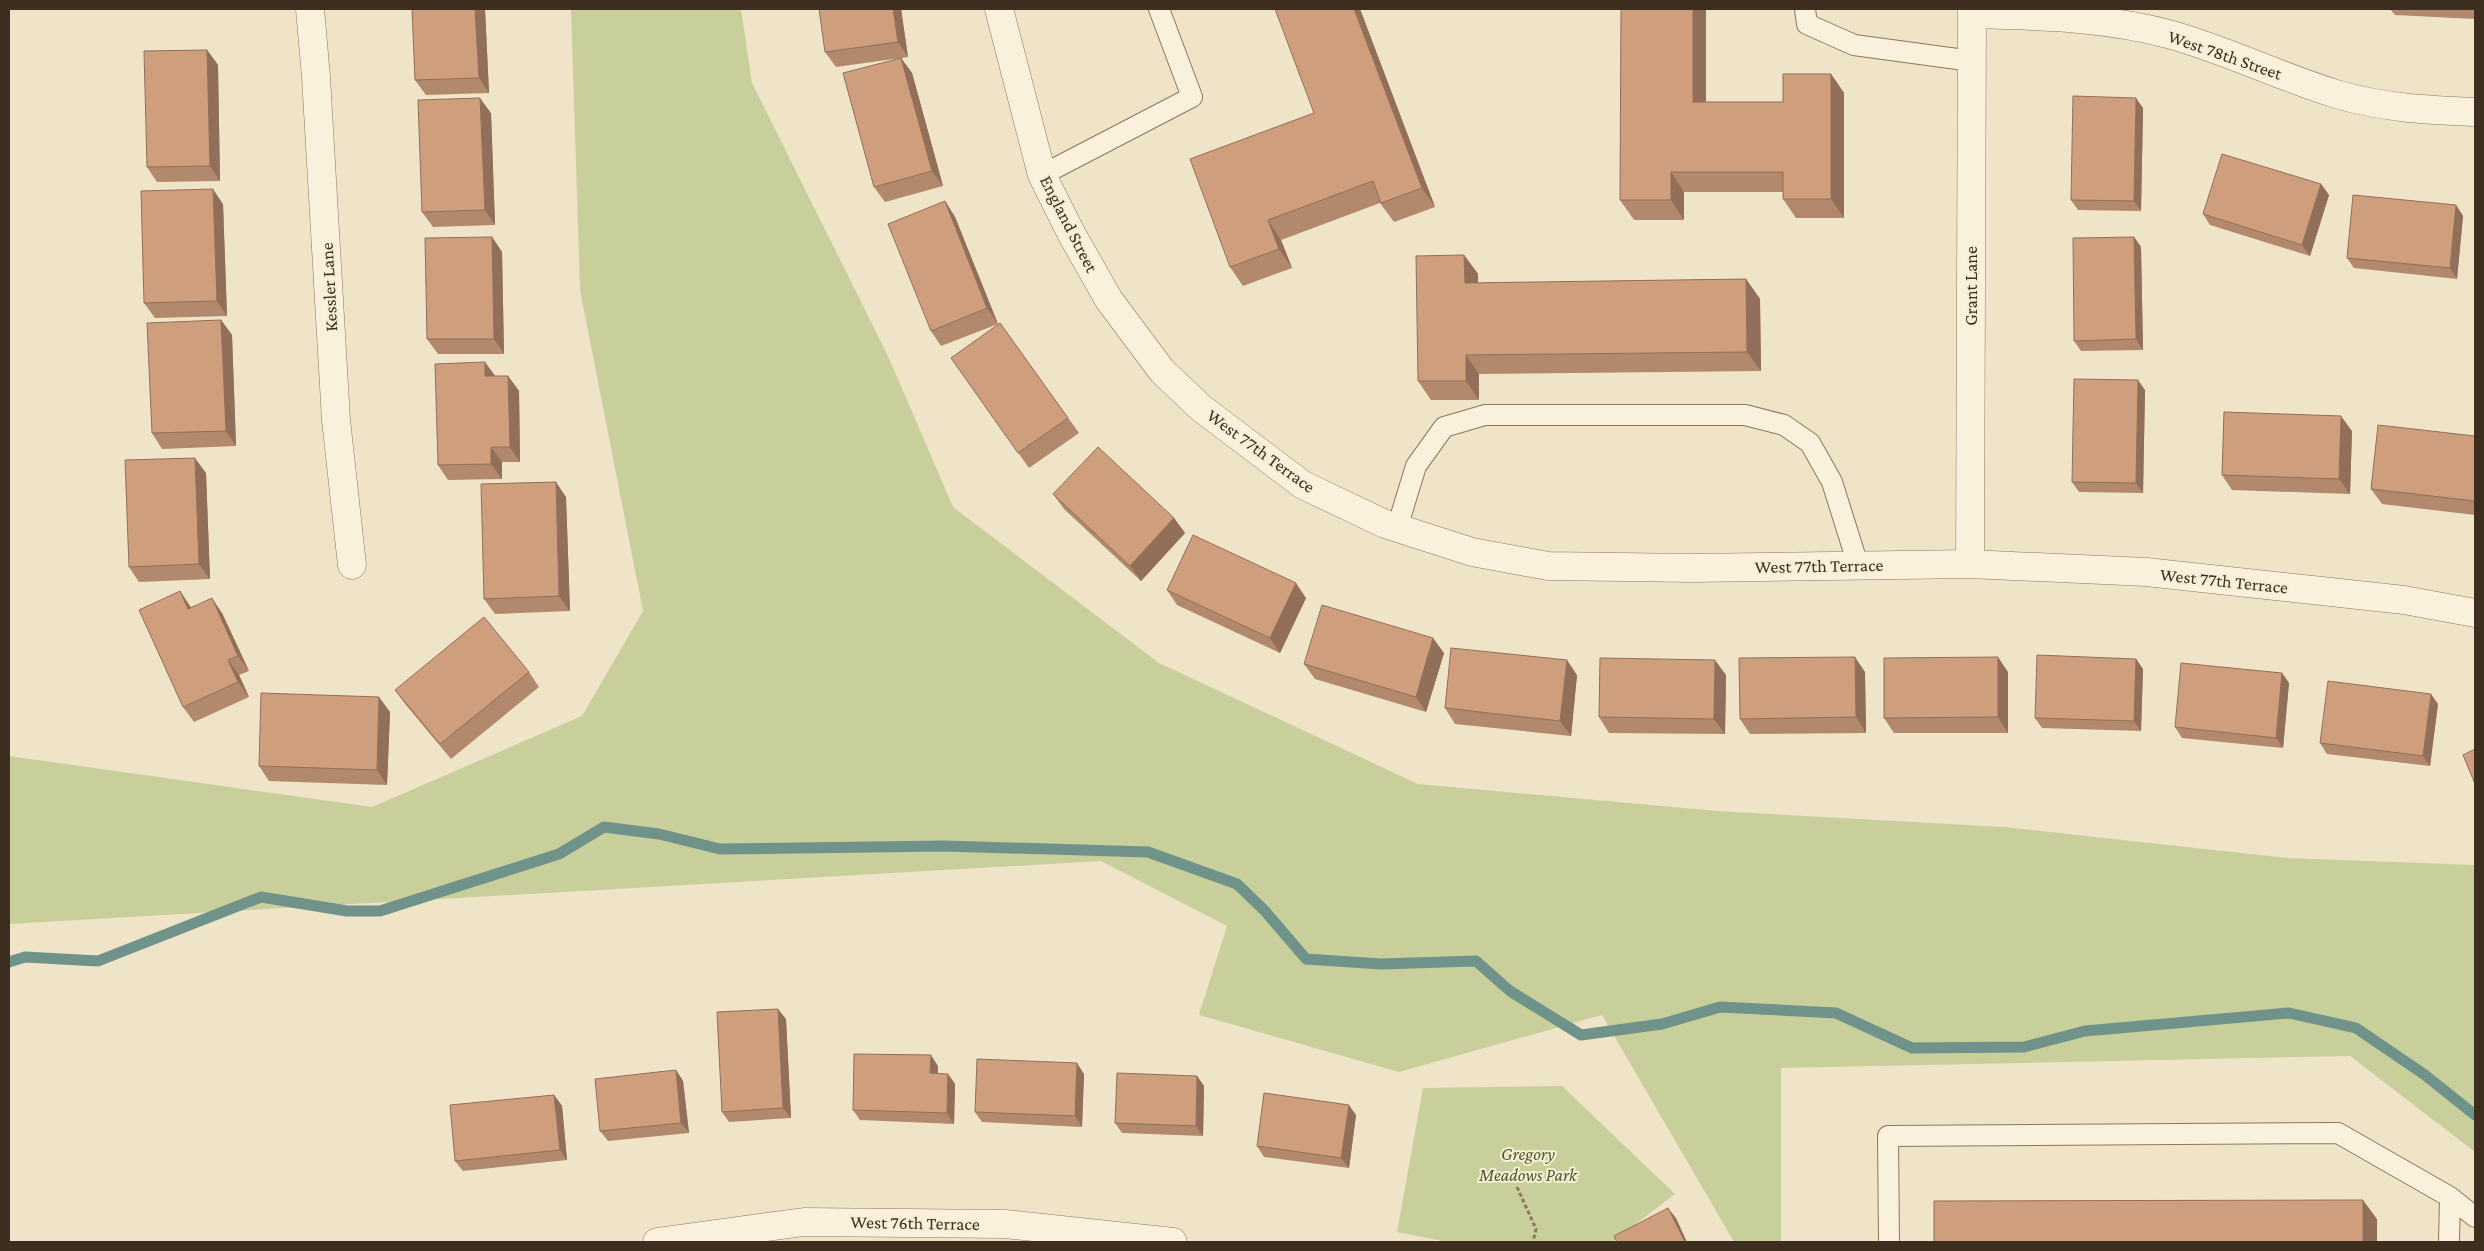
<svg xmlns="http://www.w3.org/2000/svg" width="2484" height="1251" viewBox="0 0 2484 1251" font-family="'Crimson Pro',serif">
	<style>
		.green { fill: #c9cf9b }
		.lines { fill: none; stroke-linecap: round; stroke-linejoin: round }
		.stream { stroke: #6f938a; stroke-width: 11 }
		.service-casing { stroke: #8d765c; stroke-width: 22 }
		.minor-casing { stroke: #8d765c; stroke-width: 29 }
		.path { stroke: #8d765c; stroke-width: 3; stroke-dasharray: 4 2.5; stroke-linecap: butt }
		.service { stroke: #faf1dc; stroke-width: 20 }
		.minor { stroke: #faf1dc; stroke-width: 28 }
		.wall { fill: #b2896c }
		.shaded-wall { fill: #916f58 }
		.building { fill: #cf9f7d; stroke: #916f58 }
		.labels { text-anchor: middle; dominant-baseline: central; stroke-width: 4; stroke-linejoin: round; paint-order: stroke }
		.street-label { font-size: 18px; fill: #3d2e20; stroke: #f7eed8 }
		.park-label { font-size: 18px; font-style: italic; fill: #4d5a26; stroke: #f7eed8 }
	</style>
	<rect width="100%" height="100%" fill="#f0e4c8"/>
	<path class="green" d="M 571,9 L 741,9 L 752,83 L 888,356 L 953,507 L 1159,663 L 1418,784 L 1717,811 L 2004,827 L 2287,858 L 2475,865 L 2475,1152 L 2350,1056 L 1781,1068 L 1781,1242 L 1734,1242 L 1602,1015 L 1399,1072 L 1199,1015 L 1227,926 L 1101,861 L 9,924 L 9,756 L 372,807 L 582,716 L 643,611 L 580,290 Z
		M 1562,1086 L 1675,1194 L 1612,1242 L 1447,1242 L 1397,1232 L 1423,1088 Z"/>
	<g class="lines">
		<path class="stream" d="M 9,962 L 25,957 L 98,961 L 261,897 L 347,911 L 380,911 L 559,854 L 604,827 L 659,834 L 720,849 L 944,846 L 1148,852 L 1237,884 L 1265,911 L 1306,959 L 1381,964 L 1476,961 L 1510,991 L 1581,1035 L 1662,1024 L 1720,1007 L 1836,1013 L 1912,1048 L 2024,1047 L 2085,1031 L 2289,1013 L 2356,1028 L 2425,1075 L 2475,1115"/>
		<g class="service-casing">
			<path id="service" d="M 1805,9 L 1807,24 L 1854,45 L 1972,61
				M 1042,175 L 1192,97 L 1159,9
				M 1397,528 L 1416,466 L 1444,427 L 1485,415 L 1745,415 L 1784,425 L 1810,443 L 1832,482 L 1858,565
				M 1889,1242 L 1888,1136 L 2338,1133 L 2450,1197 L 2475,1217
				M 2449,1242 L 2450,1197"/>
		</g>
		<g class="minor-casing">
			<path id="minor" d="M 310,9 L 316,77 L 336,420 L 352,565
				M 999,9 L 1042,175 L 1071,233 L 1109,300 L 1162,371 L 1201,408 L 1303,485 L 1385,524 L 1472,552 L 1548,566 L 1693,568 L 1970,564 L 2146,572 L 2404,600 L 2475,613
				M 1972,14 C 2039,16 2107,17 2172,35 C 2228,51 2281,77 2336,94 C 2384,108 2426,110 2475,112
				M 1970,564 L 1972,9
				M 657,1242 L 804,1222 L 1005,1224 L 1173,1242"/>
		</g>
		<path class="path" d="M 1517,1187 L 1536,1229 L 1533,1242"/>
		<use href="#service" class="service"/>
		<use href="#minor" class="minor"/>
	</g>
	<path class="wall" d="M 412,9 L 485,9 L 489,93 L 426,95 L 415,80 Z
		M 901,9 L 908,57 L 901,58 L 912,73 L 943,186 L 885,202 L 874,187 L 901,58 L 836,67 L 825,52 Z
		M 1360,9 L 1435,207 L 1394,222 L 1380,203 L 1281,240 L 1292,268 L 1243,286 L 1230,267 L 1314,113 Z
		M 1621,9 L 1706,9 L 1706,102 L 1783,102 L 1831,74 L 1844,93 L 1844,218 L 1796,218 L 1783,199 L 1783,192 L 1684,192 L 1684,220 L 1634,220 L 1620,200 Z
		M 2390,9 L 2475,9 L 2475,19 L 2395,15 Z
		M 207,50 L 218,65 L 220,181 L 157,182 L 147,167 Z
		M 2143,108 L 2141,211 L 2078,210 L 2071,200 Z
		M 491,113 L 495,225 L 433,227 L 422,212 Z
		M 2321,184 L 2329,195 L 2310,256 L 2210,225 L 2203,214 Z
		M 945,201 L 955,217 L 998,324 L 941,346 L 931,331 Z
		M 223,204 L 227,316 L 155,318 L 144,303 Z
		M 2456,205 L 2463,216 L 2457,279 L 2354,268 L 2347,258 Z
		M 492,237 L 502,252 L 504,354 L 438,354 L 427,339 Z
		M 2134,237 L 2141,247 L 2143,350 L 2081,351 L 2074,341 Z
		M 1464,255 L 1478,274 L 1478,283 L 1746,279 L 1760,299 L 1761,371 L 1479,374 L 1479,400 L 1431,400 L 1418,381 Z
		M 221,320 L 232,335 L 236,446 L 162,449 L 152,433 Z
		M 1000,323 L 1079,433 L 1029,468 L 951,358 Z
		M 495,376 L 508,376 L 519,391 L 520,462 L 502,462 L 502,479 L 448,480 L 438,465 Z
		M 2145,390 L 2143,493 L 2079,492 L 2072,482 Z
		M 2352,431 L 2350,494 L 2232,490 L 2222,475 Z
		M 2475,436 L 2475,515 L 2382,504 L 2371,489 Z
		M 206,473 L 210,579 L 139,582 L 129,567 Z
		M 1053,494 L 1174,518 L 1185,533 L 1141,581 L 1064,509 Z
		M 566,497 L 570,611 L 495,614 L 484,599 Z
		M 1167,590 L 1306,598 L 1280,653 L 1177,605 Z
		M 180,591 L 191,608 L 222,613 L 249,671 L 239,675 L 249,697 L 194,722 L 183,707 Z
		M 1444,653 L 1426,712 L 1315,679 L 1304,664 Z
		M 2136,659 L 2143,669 L 2141,731 L 2042,728 L 2035,718 Z
		M 529,672 L 539,687 L 451,759 L 406,705 L 395,690 Z
		M 1865,672 L 1866,733 L 1750,734 L 1740,719 Z
		M 2008,672 L 2008,733 L 1894,733 L 1884,718 Z
		M 2282,673 L 2289,683 L 2283,748 L 2182,738 L 2175,727 Z
		M 1577,675 L 1571,736 L 1455,724 L 1445,708 Z
		M 1726,675 L 1725,734 L 1609,733 L 1599,717 Z
		M 2438,704 L 2430,766 L 2327,754 L 2320,743 Z
		M 390,712 L 387,785 L 269,781 L 259,766 Z
		M 786,1019 L 791,1118 L 729,1122 L 722,1112 Z
		M 938,1066 L 938,1074 L 948,1074 L 955,1084 L 954,1124 L 860,1120 L 853,1110 Z
		M 676,1070 L 683,1081 L 689,1133 L 608,1141 L 600,1131 Z
		M 1084,1074 L 1082,1127 L 982,1122 L 975,1112 Z
		M 1197,1076 L 1204,1086 L 1203,1136 L 1122,1133 L 1115,1123 Z
		M 554,1095 L 562,1106 L 567,1160 L 463,1171 L 455,1161 Z
		M 1356,1115 L 1349,1168 L 1264,1157 L 1257,1146 Z"/>
	<path class="shaded-wall" d="M 475,9 L 485,9 L 489,93 L 479,78 Z
		M 893,9 L 901,9 L 908,57 L 898,42 Z
		M 1354,9 L 1360,9 L 1435,207 L 1422,188 Z
		M 1693,9 L 1706,9 L 1706,121 L 1693,102 Z
		M 207,50 L 218,65 L 220,181 L 210,166 Z
		M 901,58 L 912,73 L 943,186 L 932,171 Z
		M 1831,74 L 1844,93 L 1844,218 L 1831,199 Z
		M 480,98 L 491,113 L 495,225 L 485,210 Z
		M 2136,98 L 2143,108 L 2141,211 L 2134,201 Z
		M 1671,172 L 1684,192 L 1684,220 L 1671,200 Z
		M 2321,184 L 2329,195 L 2310,256 L 2302,245 Z
		M 213,189 L 223,204 L 227,316 L 217,301 Z
		M 945,201 L 955,217 L 998,324 L 987,308 Z
		M 2456,205 L 2463,216 L 2457,279 L 2450,268 Z
		M 1268,220 L 1281,240 L 1292,268 L 1279,249 Z
		M 492,237 L 502,252 L 504,354 L 494,339 Z
		M 2134,237 L 2141,247 L 2143,350 L 2136,339 Z
		M 1464,255 L 1478,274 L 1478,302 L 1465,283 Z
		M 1746,279 L 1760,299 L 1761,371 L 1747,352 Z
		M 221,320 L 232,335 L 236,446 L 226,431 Z
		M 1466,355 L 1479,374 L 1479,400 L 1466,381 Z
		M 485,362 L 496,377 L 485,376 Z
		M 508,376 L 519,391 L 520,462 L 510,447 Z
		M 2138,380 L 2145,390 L 2143,493 L 2136,483 Z
		M 2341,416 L 2352,431 L 2350,494 L 2339,479 Z
		M 491,447 L 502,462 L 502,479 L 491,464 Z
		M 195,458 L 206,473 L 210,579 L 199,564 Z
		M 556,482 L 566,497 L 570,611 L 559,596 Z
		M 1174,518 L 1185,533 L 1141,581 L 1130,566 Z
		M 1296,583 L 1306,598 L 1280,653 L 1270,638 Z
		M 180,591 L 190,606 L 199,624 L 188,609 Z
		M 212,598 L 222,613 L 249,671 L 238,656 Z
		M 1433,638 L 1444,653 L 1426,712 L 1416,697 Z
		M 1855,657 L 1865,672 L 1866,733 L 1856,717 Z
		M 1998,657 L 2008,672 L 2008,733 L 1998,717 Z
		M 2136,659 L 2143,669 L 2141,731 L 2134,721 Z
		M 228,660 L 239,675 L 249,697 L 238,682 Z
		M 1567,660 L 1577,675 L 1571,736 L 1560,721 Z
		M 1715,660 L 1726,675 L 1725,734 L 1714,719 Z
		M 2282,673 L 2289,683 L 2283,748 L 2276,738 Z
		M 2431,694 L 2438,704 L 2430,766 L 2423,756 Z
		M 379,697 L 390,712 L 387,785 L 377,770 Z
		M 778,1009 L 786,1019 L 791,1118 L 783,1108 Z
		M 931,1055 L 938,1066 L 937,1084 L 930,1073 Z
		M 1077,1063 L 1084,1074 L 1082,1127 L 1075,1116 Z
		M 676,1070 L 683,1081 L 689,1133 L 681,1123 Z
		M 948,1074 L 955,1084 L 954,1124 L 947,1113 Z
		M 1197,1076 L 1204,1086 L 1203,1136 L 1196,1126 Z
		M 554,1095 L 562,1106 L 567,1160 L 560,1150 Z
		M 1349,1105 L 1356,1115 L 1349,1168 L 1341,1158 Z
		M 2363,1200 L 2377,1219 L 2377,1242 L 2363,1242 Z
		M 1668,1208 L 1676,1218 L 1687,1242 L 1685,1242 Z"/>
	<path class="building" d="M 412,9 L 475,9 L 479,78 L 415,80 Z
		M 819,9 L 893,9 L 898,42 L 825,52 Z
		M 1275,9 L 1354,9 L 1422,188 L 1381,203 L 1373,181 L 1268,220 L 1279,249 L 1230,267 L 1190,159 L 1314,113 Z
		M 1621,9 L 1693,9 L 1693,102 L 1783,102 L 1783,74 L 1831,74 L 1831,199 L 1783,199 L 1783,172 L 1671,172 L 1671,200 L 1620,200 Z
		M 207,50 L 210,166 L 147,167 L 144,51 Z
		M 901,58 L 932,171 L 874,187 L 843,73 Z
		M 2073,96 L 2136,98 L 2134,201 L 2071,200 Z
		M 480,98 L 485,210 L 422,212 L 418,100 Z
		M 2222,154 L 2321,184 L 2302,245 L 2203,214 Z
		M 213,189 L 217,301 L 144,303 L 141,191 Z
		M 2353,195 L 2456,205 L 2450,268 L 2347,258 Z
		M 945,201 L 987,308 L 931,331 L 888,224 Z
		M 492,237 L 494,339 L 427,339 L 425,238 Z
		M 2134,237 L 2136,339 L 2074,341 L 2073,238 Z
		M 1464,255 L 1465,283 L 1746,279 L 1747,352 L 1466,355 L 1466,381 L 1418,381 L 1416,256 Z
		M 221,320 L 226,431 L 152,433 L 147,323 Z
		M 1000,323 L 1068,418 L 1018,453 L 951,358 Z
		M 485,362 L 485,376 L 508,376 L 510,447 L 491,447 L 491,464 L 438,465 L 435,364 Z
		M 2074,379 L 2138,380 L 2136,483 L 2072,482 Z
		M 2224,412 L 2341,416 L 2339,479 L 2222,475 Z
		M 2378,425 L 2475,436 L 2475,501 L 2371,489 Z
		M 1098,447 L 1174,518 L 1130,566 L 1053,494 Z
		M 195,458 L 199,564 L 129,567 L 125,460 Z
		M 556,482 L 559,596 L 484,599 L 481,484 Z
		M 1193,535 L 1296,583 L 1270,638 L 1167,590 Z
		M 180,591 L 188,609 L 212,598 L 238,656 L 228,660 L 238,682 L 183,707 L 139,610 Z
		M 1322,605 L 1433,638 L 1416,697 L 1304,664 Z
		M 484,617 L 529,672 L 440,744 L 395,690 Z
		M 1451,648 L 1567,660 L 1560,721 L 1445,708 Z
		M 2037,655 L 2136,659 L 2134,721 L 2035,718 Z
		M 1855,657 L 1856,717 L 1740,719 L 1739,658 Z
		M 1998,657 L 1998,717 L 1884,718 L 1884,658 Z
		M 1600,658 L 1715,660 L 1714,719 L 1599,717 Z
		M 2181,663 L 2282,673 L 2276,738 L 2175,727 Z
		M 2328,681 L 2431,694 L 2423,756 L 2320,743 Z
		M 261,693 L 379,697 L 377,770 L 259,766 Z
		M 2475,749 L 2475,784 L 2463,755 Z
		M 778,1009 L 783,1108 L 722,1112 L 717,1012 Z
		M 854,1054 L 931,1055 L 930,1073 L 948,1074 L 947,1113 L 853,1110 Z
		M 977,1059 L 1077,1063 L 1075,1116 L 975,1112 Z
		M 676,1070 L 681,1123 L 600,1131 L 595,1079 Z
		M 1117,1073 L 1197,1076 L 1196,1126 L 1115,1123 Z
		M 1264,1093 L 1349,1105 L 1341,1158 L 1257,1146 Z
		M 554,1095 L 560,1150 L 455,1161 L 450,1105 Z
		M 2363,1200 L 2363,1242 L 1934,1242 L 1934,1201 Z
		M 1668,1208 L 1685,1242 L 1617,1242 L 1614,1236 Z"/>
	<g class="labels">
		<g class="street-label">
			<text transform="translate(2225 55) rotate(19)">West 78th Street</text>
			<text transform="translate(1069 224) rotate(63)">England Street</text>
			<text transform="translate(1971 286) rotate(-90)">Grant Lane</text>
			<text transform="translate(329 287) rotate(-93)">Kessler Lane</text>
			<text transform="translate(1261 451) rotate(36)">West 77th Terrace</text>
			<text transform="translate(1819 566) rotate(-1)">West 77th Terrace</text>
			<text transform="translate(2224 581) rotate(6)">West 77th Terrace</text>
			<text transform="translate(915 1223) rotate(1)">West 76th Terrace</text>
		</g>
		<g class="park-label">
			<text x="1528" y="1154">Gregory<tspan x="1528" dy="21">Meadows Park</tspan></text>
		</g>
	</g>
	<rect width="2484" height="1251" fill="none" stroke="#3d2e20" stroke-width="20"/>
</svg>
